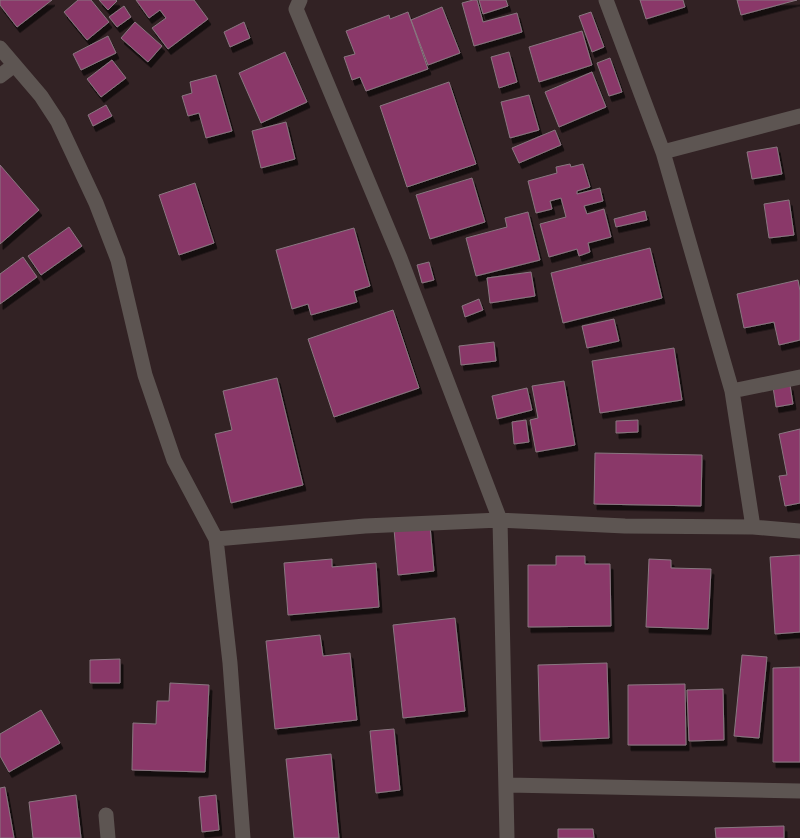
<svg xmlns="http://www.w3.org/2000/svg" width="800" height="838" viewBox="0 0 800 838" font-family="'PT Sans Narrow',sans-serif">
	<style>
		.building { fill: #8a3969; stroke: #897780; filter: url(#shadow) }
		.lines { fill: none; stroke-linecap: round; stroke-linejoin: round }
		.minor { stroke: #5d5552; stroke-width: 15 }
	</style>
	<defs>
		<filter id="shadow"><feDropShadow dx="3" dy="5.5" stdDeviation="0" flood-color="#0009"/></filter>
	</defs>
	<rect width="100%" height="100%" fill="#322224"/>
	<path class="building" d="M 0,0 L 52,0 L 17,27 L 0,5 Z
		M 78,0 L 91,0 L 109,22 L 87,40 L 64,12 Z
		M 99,0 L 116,0 L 117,1 L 108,10 Z
		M 136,0 L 194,0 L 208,19 L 168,49 L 152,28 L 166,18 L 160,10 L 149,18 Z
		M 473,0 L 477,0 L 483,22 L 517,13 L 522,32 L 474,46 L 462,3 Z
		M 479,0 L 506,0 L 508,6 L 483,14 Z
		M 640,0 L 683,0 L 685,7 L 646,19 Z
		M 737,0 L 797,0 L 741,15 Z
		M 124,6 L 131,17 L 117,27 L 109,17 Z
		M 442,7 L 460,53 L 428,65 L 411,20 Z
		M 408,12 L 428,69 L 366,91 L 360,77 L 352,80 L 344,57 L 355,54 L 346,31 L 389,15 L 390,19 Z
		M 591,12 L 604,47 L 592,52 L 579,16 Z
		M 135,22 L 162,46 L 148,62 L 121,38 Z
		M 244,22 L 250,38 L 230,47 L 224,32 Z
		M 582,31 L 592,65 L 539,82 L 529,47 Z
		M 108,36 L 116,53 L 81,70 L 73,54 Z
		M 285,52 L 307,102 L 261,123 L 239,73 Z
		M 509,52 L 517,82 L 499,88 L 491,57 Z
		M 610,58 L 622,92 L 609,96 L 597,63 Z
		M 112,60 L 126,78 L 101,97 L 87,79 Z
		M 592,72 L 606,107 L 559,127 L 545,92 Z
		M 216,75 L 232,131 L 206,138 L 199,113 L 188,116 L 182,96 L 192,93 L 190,82 Z
		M 449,82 L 476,164 L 407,187 L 380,106 Z
		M 529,95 L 539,130 L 510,138 L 501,102 Z
		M 106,105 L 112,116 L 93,126 L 88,115 Z
		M 286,122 L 295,159 L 261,168 L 252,131 Z
		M 555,130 L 561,145 L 519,163 L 512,148 Z
		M 777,147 L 782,174 L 752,179 L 747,152 Z
		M 570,164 L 571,167 L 583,164 L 590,187 L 577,191 L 577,194 L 600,188 L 603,201 L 584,206 L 587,214 L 604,209 L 611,237 L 588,243 L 590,252 L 579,256 L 577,249 L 549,257 L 540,224 L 566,217 L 561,198 L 550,201 L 552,209 L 536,213 L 528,181 L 557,173 L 556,167 Z
		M 0,165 L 39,210 L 0,244 Z
		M 472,178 L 485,222 L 430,239 L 416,195 Z
		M 195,183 L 214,243 L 179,255 L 159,195 Z
		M 789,200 L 794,235 L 769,238 L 764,204 Z
		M 645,211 L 647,220 L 616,227 L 614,219 Z
		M 528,212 L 540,260 L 476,276 L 466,238 L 507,227 L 505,218 Z
		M 69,227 L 82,246 L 41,275 L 28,256 Z
		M 354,228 L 370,286 L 354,291 L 357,302 L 311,315 L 308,304 L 292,309 L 276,250 Z
		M 650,248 L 662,298 L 563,323 L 551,273 Z
		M 23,257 L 37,277 L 0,304 L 0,274 Z
		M 429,262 L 434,280 L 422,283 L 417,265 Z
		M 531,272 L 535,296 L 490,303 L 487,278 Z
		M 798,280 L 800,291 L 800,340 L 779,345 L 774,322 L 744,328 L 737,294 Z
		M 479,299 L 483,310 L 465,317 L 462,306 Z
		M 393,310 L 419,388 L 334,417 L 308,339 Z
		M 614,319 L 619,341 L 587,348 L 582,326 Z
		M 494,342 L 496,361 L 461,365 L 459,346 Z
		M 674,348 L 682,400 L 600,413 L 592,361 Z
		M 277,378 L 303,485 L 231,503 L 215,434 L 232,430 L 223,391 Z
		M 564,381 L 575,445 L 536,452 L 530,420 L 538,418 L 532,386 Z
		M 790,385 L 793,404 L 776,407 L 773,387 Z
		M 527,388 L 532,410 L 497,419 L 492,396 Z
		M 526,420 L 529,442 L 514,444 L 512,422 Z
		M 638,420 L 638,432 L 616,433 L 616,421 Z
		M 800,429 L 800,503 L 785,506 L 779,476 L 787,475 L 779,434 Z
		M 595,453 L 702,455 L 701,506 L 594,504 Z
		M 430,526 L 434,571 L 398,575 L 394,529 Z
		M 800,555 L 800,632 L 775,634 L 770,557 Z
		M 556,556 L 585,556 L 585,564 L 610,564 L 611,626 L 528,627 L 528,565 L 556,565 Z
		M 332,559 L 332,567 L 376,563 L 379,607 L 288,615 L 284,563 Z
		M 649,559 L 671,560 L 671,568 L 711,569 L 708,629 L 646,627 Z
		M 455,618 L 465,711 L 403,718 L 393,625 Z
		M 320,635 L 323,656 L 350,653 L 357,720 L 275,729 L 266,641 Z
		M 742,655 L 767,657 L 759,738 L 734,736 Z
		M 120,659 L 120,683 L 90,683 L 90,660 Z
		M 607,663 L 609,738 L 540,741 L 538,665 Z
		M 800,667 L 800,762 L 773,762 L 773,668 Z
		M 170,683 L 209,685 L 205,772 L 132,770 L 133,723 L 156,724 L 157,701 L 169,701 Z
		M 685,684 L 686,745 L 628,745 L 628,685 Z
		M 723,689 L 724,740 L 689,741 L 687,690 Z
		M 41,710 L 60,743 L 9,772 L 0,756 L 0,734 Z
		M 394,729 L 400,790 L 376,793 L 370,731 Z
		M 331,754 L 339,838 L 294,838 L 286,759 Z
		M 5,787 L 14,838 L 0,838 L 0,788 Z
		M 76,795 L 81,838 L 33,838 L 29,802 Z
		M 216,795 L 219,830 L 202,832 L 199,797 Z
		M 784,826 L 784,838 L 716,838 L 715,828 Z
		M 558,829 L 593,829 L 594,838 L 558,838 Z"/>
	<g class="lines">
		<path class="minor" d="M 300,0 L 296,9 L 400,258 L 500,520 L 507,838
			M 606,0 L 663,152 L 732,391 L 753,527
			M 0,48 L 41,96 L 58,122 L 96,203 L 118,260 L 145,375 L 174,460 L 216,539 L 230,663 L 243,838
			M 0,76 L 13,66
			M 663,152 L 800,116
			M 732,391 L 800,377
			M 216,539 L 365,526 L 500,520 L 625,526 L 753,527 L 800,531
			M 507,785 L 800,791
			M 106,815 L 108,838"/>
	</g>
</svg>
